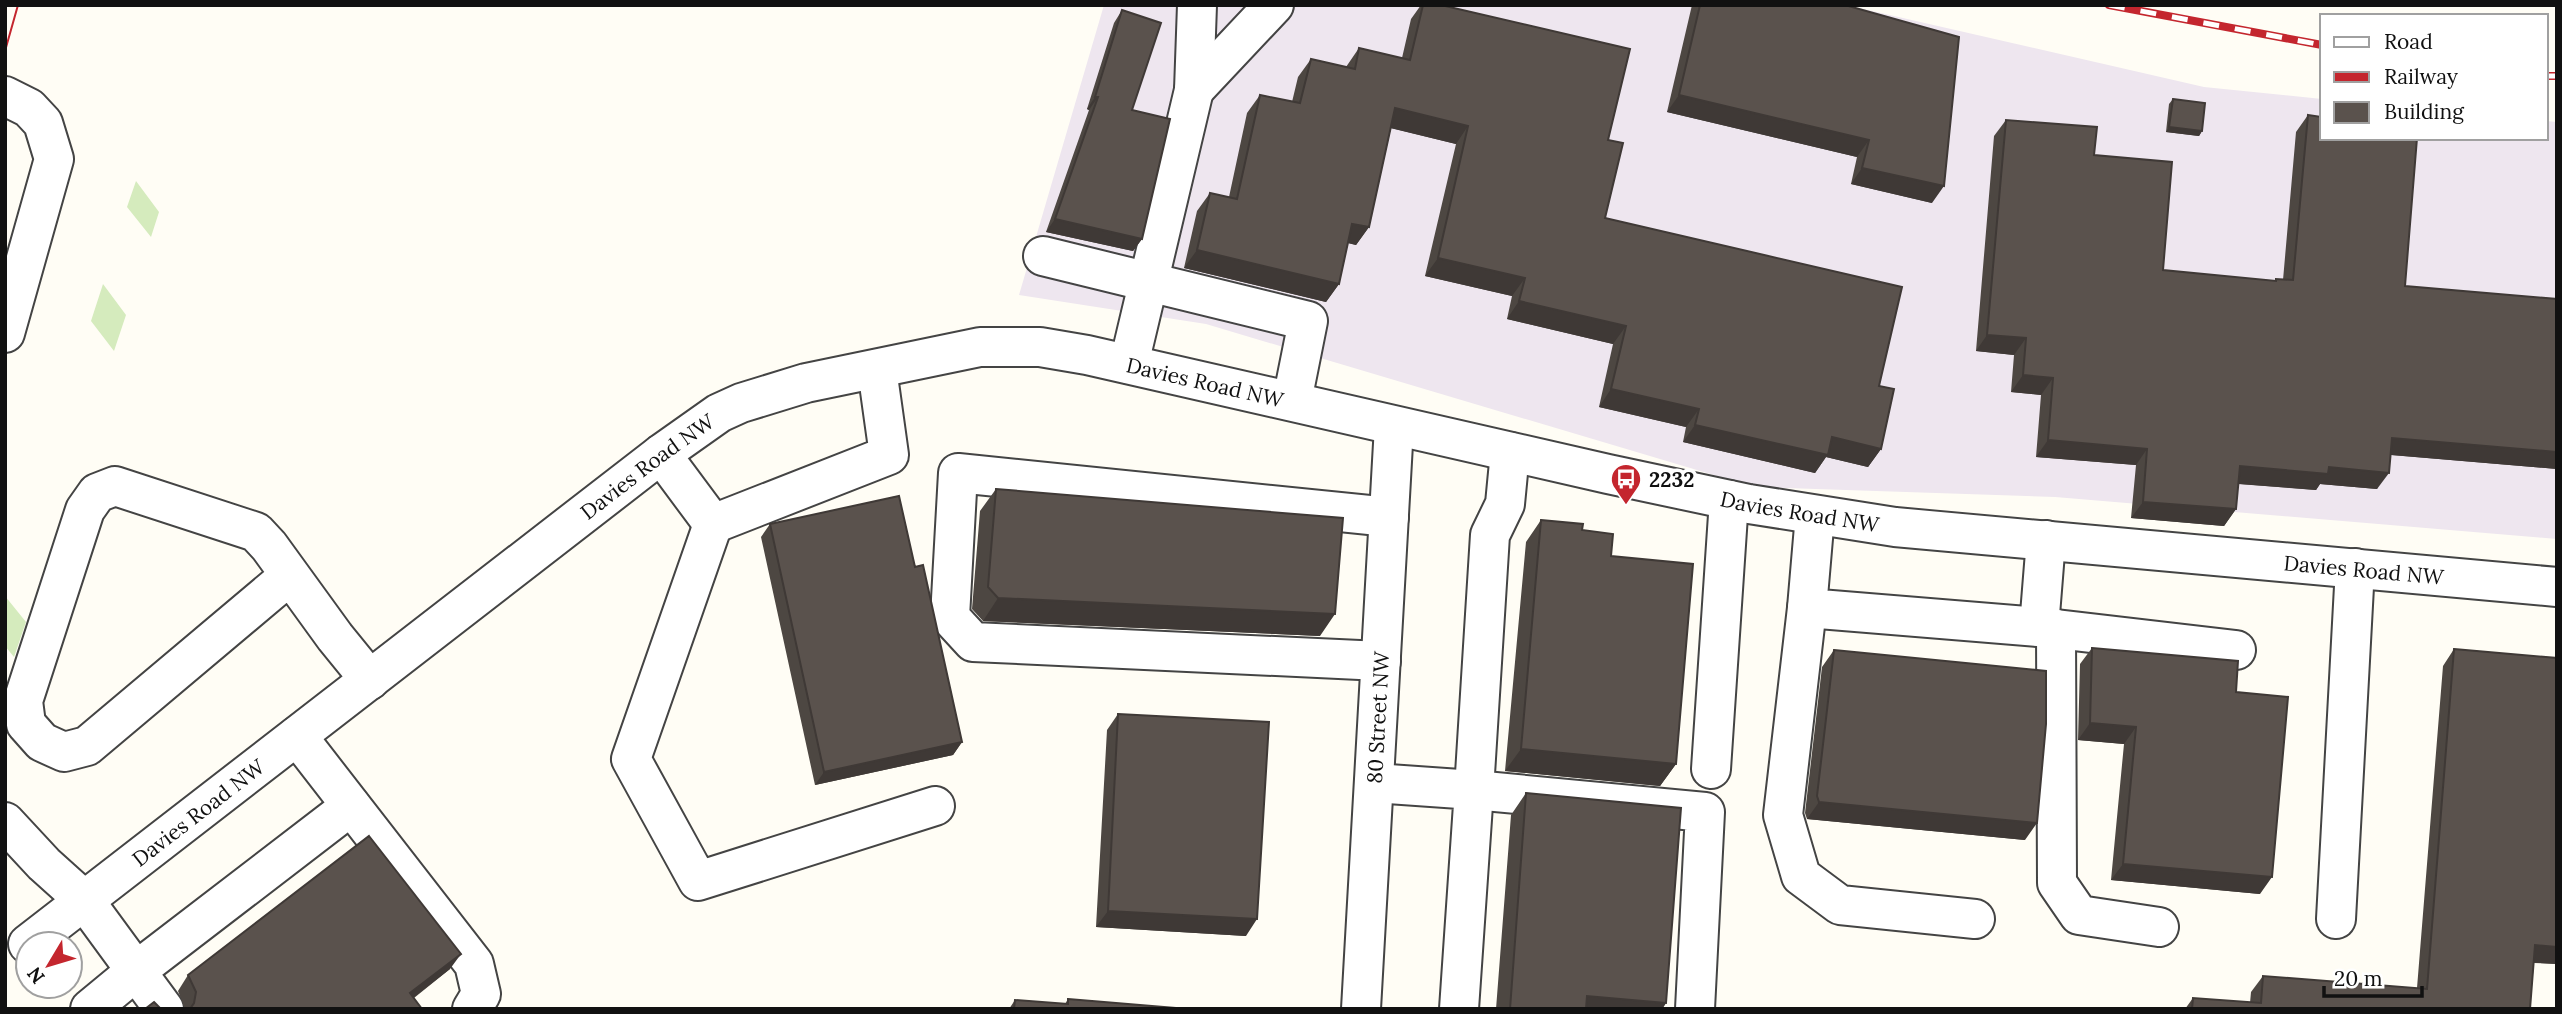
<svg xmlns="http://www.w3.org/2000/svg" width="2562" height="1014" viewBox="0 0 2562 1014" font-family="Lora,serif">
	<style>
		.industrial { fill: #eee6ef }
		.green { fill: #d5ebbd }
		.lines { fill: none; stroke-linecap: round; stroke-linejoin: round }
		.minor-casing { stroke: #444; stroke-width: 42 }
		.minor { stroke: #fff; stroke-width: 38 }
		.tram { stroke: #c4262e; stroke-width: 2 }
		.rail-casing { stroke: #c4262e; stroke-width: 8 }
		.rail { stroke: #fff; stroke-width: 5; stroke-dasharray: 16; stroke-linecap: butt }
		.wall { fill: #4d4742 }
		.shaded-wall { fill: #3f3936 }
		.building { fill: #5a524d; stroke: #3f3936; stroke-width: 2 }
		.labels { text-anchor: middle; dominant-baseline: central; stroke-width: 7; stroke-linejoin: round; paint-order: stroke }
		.street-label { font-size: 21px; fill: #111; stroke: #fff }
		.poi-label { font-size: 21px; font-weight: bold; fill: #111; stroke: #fff; text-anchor: start }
	</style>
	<rect width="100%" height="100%" fill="#fffdf5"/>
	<path class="industrial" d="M 1104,5 L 1846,5 L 2204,87 L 2322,99 L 2322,138 L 2546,138 L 2546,121 L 2557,122 L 2557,539 L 2055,497 L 1754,487 L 1206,324 L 1019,295 Z"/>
	<path class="green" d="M 136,181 L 159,212 L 151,237 L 127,207 Z
		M 103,284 L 126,315 L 114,351 L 91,321 Z
		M 5,596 L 26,622 L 14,657 L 5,646 Z"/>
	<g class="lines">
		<g class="minor-casing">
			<g id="minor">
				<path d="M 1194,90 L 1274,5"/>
				<path d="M 5,96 L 29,108 L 43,123 L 54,159 L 5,333"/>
				<path d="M 1043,256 L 1308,321 L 1292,401"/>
				<path d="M 1129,364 L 1194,90 L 1197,5"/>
				<path d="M 1510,452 L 1505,504 L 1490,535 L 1474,790 L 1705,812 L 1695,1009"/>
				<path d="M 661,454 L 713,524 L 889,455 L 877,369"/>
				<path d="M 1815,515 L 1807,608 L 2039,627 L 2046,540"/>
				<path d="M 713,524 L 631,759 L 698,881 L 935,806"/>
				<path d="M 289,576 L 87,746 L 64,752 L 42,742 L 26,724 L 23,701 L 85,510 L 97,493 L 115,486 L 256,532 L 269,546 L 335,637 L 370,680"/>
				<path d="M 1807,608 L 1783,815 L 1801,876 L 1840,905 L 1975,919"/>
				<path d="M 2039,627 L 2236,650"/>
				<path d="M 2056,629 L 2057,883 L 2079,915 L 2159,927"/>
				<path d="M 1381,661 L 973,642 L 950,617 L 958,473 L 1389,517"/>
				<path d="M 297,736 L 474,964 L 481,994 L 472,1009"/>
				<path d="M 1711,769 L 1729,500"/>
				<path d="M 1374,783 L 1474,790 L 1459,1009"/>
				<path d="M 5,822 L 44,864 L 84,900 L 136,971 L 351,806"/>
				<path d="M 2336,919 L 2355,568"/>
				<path id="s1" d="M 28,944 L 661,454 L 719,413 L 741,403 L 806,383 L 980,347 L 1040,347 L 1087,355 L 1608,474 L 1749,504 L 1895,527 L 2557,587"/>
				<path d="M 90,1009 L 136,971 L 164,1009"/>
				<path id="s2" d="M 1361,1009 L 1394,426"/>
			</g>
		</g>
		<use href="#minor" class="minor"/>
		<path class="tram" d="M 5,51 L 18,5"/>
		<g class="rail-casing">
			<path id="rail" d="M 2109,5 L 2322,45
				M 2546,76 L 2557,76"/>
		</g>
		<use href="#rail" class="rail"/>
	</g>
	<path class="wall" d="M 1421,5 L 1441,5 L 1608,140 L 1605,218 L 1879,386 L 1881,449 L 1868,467 L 1826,457 L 1815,473 L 1683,442 L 1686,427 L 1599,407 L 1613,344 L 1507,319 L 1512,296 L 1425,276 L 1456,144 L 1391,128 L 1369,227 L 1356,245 L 1348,243 L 1339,284 L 1326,302 L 1184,268 L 1197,211 L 1210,193 L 1229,197 L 1247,113 L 1260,95 L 1292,102 L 1298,77 L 1311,59 L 1346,67 L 1359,48 L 1402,58 L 1411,19 Z
		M 1692,5 L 1845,5 L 1932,203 L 1851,184 L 1857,157 L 1667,112 Z
		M 1122,10 L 1132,110 L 1142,239 L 1133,251 L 1046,232 L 1089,110 L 1087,109 L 1114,23 Z
		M 2173,99 L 2202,131 L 2199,136 L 2166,132 L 2169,104 Z
		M 2308,115 L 2405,286 L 2557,299 L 2557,469 L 2391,455 L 2377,489 L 2320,484 L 2316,490 L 2238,484 L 2236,509 L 2224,526 L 2131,518 L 2136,465 L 2036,457 L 2041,395 L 2011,392 L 2014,355 L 1976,351 L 1994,136 L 2006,120 L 2094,155 L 2163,270 L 2275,281 L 2276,279 L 2283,280 L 2296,132 Z
		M 996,489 L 1320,636 L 983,621 L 972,609 L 980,511 Z
		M 1541,520 L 1582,530 L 1611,556 L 1676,764 L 1660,786 L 1505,771 L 1526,542 Z
		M 770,524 L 915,567 L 962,742 L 953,755 L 815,785 L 761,537 Z
		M 2092,648 L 2236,692 L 2260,894 L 2111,880 L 2124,744 L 2078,740 L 2080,664 Z
		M 2454,649 L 2557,658 L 2557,964 L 2534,963 L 2530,1009 L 2185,1009 L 2193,998 L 2250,1003 L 2251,992 L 2263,976 L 2417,988 L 2443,666 Z
		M 1834,650 L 2025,840 L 1807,819 L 1805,813 L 1822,667 Z
		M 1118,714 L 1246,936 L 1096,927 L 1107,730 Z
		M 1526,793 L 1666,1003 L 1662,1009 L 1496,1009 L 1511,815 Z
		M 450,969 L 414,998 L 422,1009 L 185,1009 L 178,991 L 188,975 Z
		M 1068,999 L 1188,1009 L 1009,1009 L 1015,1000 L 1065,1004 Z"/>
	<path class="shaded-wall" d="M 1679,95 L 1869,140 L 1857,157 L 1667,112 Z
		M 1095,97 L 1098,97 L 1089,110 L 1087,109 Z
		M 1395,108 L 1468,126 L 1456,144 L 1382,126 Z
		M 2169,127 L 2202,131 L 2199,136 L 2166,132 Z
		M 1862,168 L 1944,186 L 1932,203 L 1851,184 Z
		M 1055,219 L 1142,239 L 1133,251 L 1046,232 Z
		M 1352,224 L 1369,227 L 1356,245 L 1340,241 Z
		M 1197,250 L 1339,284 L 1326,302 L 1184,268 Z
		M 1438,258 L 1525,278 L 1512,296 L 1425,276 Z
		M 1519,301 L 1626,326 L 1613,344 L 1507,319 Z
		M 1987,335 L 2026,338 L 2014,355 L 1976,351 Z
		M 2023,375 L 2053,378 L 2041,395 L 2011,392 Z
		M 1611,389 L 1699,409 L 1686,427 L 1599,407 Z
		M 1695,425 L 1832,437 L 1881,449 L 1868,467 L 1826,457 L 1815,473 L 1683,442 Z
		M 2392,438 L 2557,452 L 2557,469 L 2380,454 Z
		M 2048,440 L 2147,449 L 2136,465 L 2036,457 Z
		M 2240,466 L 2329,467 L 2389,473 L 2377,489 L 2320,484 L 2316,490 L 2228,483 Z
		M 2143,502 L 2236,509 L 2224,526 L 2131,518 Z
		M 998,598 L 1335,614 L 1320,636 L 983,621 Z
		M 2090,723 L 2136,727 L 2124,744 L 2078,740 Z
		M 962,742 L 953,755 L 815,785 L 824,772 Z
		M 1521,749 L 1676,764 L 1660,786 L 1505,771 Z
		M 1819,802 L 2037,823 L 2025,840 L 1807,819 Z
		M 2123,864 L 2272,877 L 2260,894 L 2111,880 Z
		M 1108,911 L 1257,919 L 1246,936 L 1096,927 Z
		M 2535,945 L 2557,947 L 2557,964 L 2524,962 Z
		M 461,954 L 450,969 L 400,1008 L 410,993 Z
		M 1587,996 L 1666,1003 L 1662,1009 L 1578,1009 Z"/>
	<path class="building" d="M 1423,5 L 1441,5 L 1630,49 L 1608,140 L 1623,143 L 1605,218 L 1902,287 L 1879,386 L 1894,389 L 1881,449 L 1832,437 L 1828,455 L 1695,425 L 1699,409 L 1611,389 L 1626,326 L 1519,301 L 1525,278 L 1438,258 L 1468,126 L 1395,108 L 1369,227 L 1352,224 L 1339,284 L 1197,250 L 1210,193 L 1237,199 L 1260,95 L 1300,103 L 1311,59 L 1355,69 L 1359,48 L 1410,60 Z
		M 1700,5 L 1845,5 L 1959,37 L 1944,186 L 1862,168 L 1869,140 L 1679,95 Z
		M 1122,10 L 1161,23 L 1132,110 L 1170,119 L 1142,239 L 1055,219 L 1098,97 L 1095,97 Z
		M 2173,99 L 2205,103 L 2202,131 L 2169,127 Z
		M 2308,115 L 2322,117 L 2322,138 L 2417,138 L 2405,286 L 2557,299 L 2557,452 L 2392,438 L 2389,473 L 2329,467 L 2328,474 L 2240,466 L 2236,509 L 2143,502 L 2147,449 L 2048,440 L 2053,378 L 2023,375 L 2026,338 L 1987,335 L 2006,120 L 2097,127 L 2094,155 L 2172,162 L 2163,270 L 2276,281 L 2276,279 L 2293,280 Z
		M 996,489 L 1343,518 L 1335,614 L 998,598 L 988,587 Z
		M 899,496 L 915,567 L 923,565 L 962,742 L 824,772 L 770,524 Z
		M 1541,520 L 1583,524 L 1582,530 L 1613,534 L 1611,556 L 1693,564 L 1676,764 L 1521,749 Z
		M 2092,648 L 2238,661 L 2236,692 L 2288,697 L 2272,877 L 2123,864 L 2136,727 L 2090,723 Z
		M 2454,649 L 2557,658 L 2557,947 L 2535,945 L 2530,1009 L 2192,1009 L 2193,998 L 2261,1003 L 2263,976 L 2427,989 Z
		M 1834,650 L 2046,671 L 2046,724 L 2037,823 L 1819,802 L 1817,796 Z
		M 1118,714 L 1269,722 L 1257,919 L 1108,911 Z
		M 1526,793 L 1681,808 L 1666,1003 L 1587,996 L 1586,1009 L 1510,1009 Z
		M 369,836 L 461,954 L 410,993 L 422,1009 L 190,1009 L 194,1003 L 196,992 L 188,975 Z
		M 1068,999 L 1188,1009 L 1014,1009 L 1015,1000 L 1068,1004 Z
		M 154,1002 L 161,1009 L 145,1009 Z"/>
	<defs>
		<g id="bus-pin" transform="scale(1.575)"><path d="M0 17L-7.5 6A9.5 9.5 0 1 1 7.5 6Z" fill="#c4262e" stroke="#fff"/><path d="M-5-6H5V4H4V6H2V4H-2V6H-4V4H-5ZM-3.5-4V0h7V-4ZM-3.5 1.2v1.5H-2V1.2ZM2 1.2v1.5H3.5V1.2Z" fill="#fff"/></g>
	</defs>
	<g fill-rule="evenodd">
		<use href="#bus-pin" x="1626" y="479"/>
	</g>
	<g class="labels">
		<g class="street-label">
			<text stroke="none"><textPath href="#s1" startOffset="1370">Davies Road NW</textPath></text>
			<text stroke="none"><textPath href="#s1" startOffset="782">Davies Road NW</textPath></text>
			<text stroke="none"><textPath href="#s1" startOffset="1979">Davies Road NW</textPath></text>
			<text stroke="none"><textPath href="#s1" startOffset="2546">Davies Road NW</textPath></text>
			<text stroke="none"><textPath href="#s2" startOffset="292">80 Street NW</textPath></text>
			<text stroke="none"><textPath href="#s1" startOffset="215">Davies Road NW</textPath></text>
		</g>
		<g class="poi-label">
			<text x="1649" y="479">2232</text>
		</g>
	</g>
	<rect width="2562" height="1014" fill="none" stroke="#111111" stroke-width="14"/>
	<rect x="2320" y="14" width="228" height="126" fill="#ffffff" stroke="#a0a0a0" stroke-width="2"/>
	<rect x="2334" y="37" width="35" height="10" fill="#ffffff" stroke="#a0a0a0" stroke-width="2"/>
	<text x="2384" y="49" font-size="21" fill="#111111">Road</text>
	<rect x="2334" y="72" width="35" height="10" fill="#c4262e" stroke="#a0a0a0" stroke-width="2"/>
	<text x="2384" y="84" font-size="21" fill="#111111">Railway</text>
	<rect x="2334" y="102" width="35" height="21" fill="#5a524d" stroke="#a0a0a0" stroke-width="2"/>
	<text x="2384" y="119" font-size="21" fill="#111111">Building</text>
	<g transform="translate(49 965) rotate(232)"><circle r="33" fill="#ffffff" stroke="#a0a0a0" stroke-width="2"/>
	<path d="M0-5L12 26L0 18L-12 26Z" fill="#c4262e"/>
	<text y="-10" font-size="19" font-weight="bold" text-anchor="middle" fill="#111111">N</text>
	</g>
	<path d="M2324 986v10h98v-10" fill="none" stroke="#111111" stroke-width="3.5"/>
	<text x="2334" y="986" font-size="21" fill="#111111" stroke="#ffffff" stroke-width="5" paint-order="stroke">20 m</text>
</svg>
